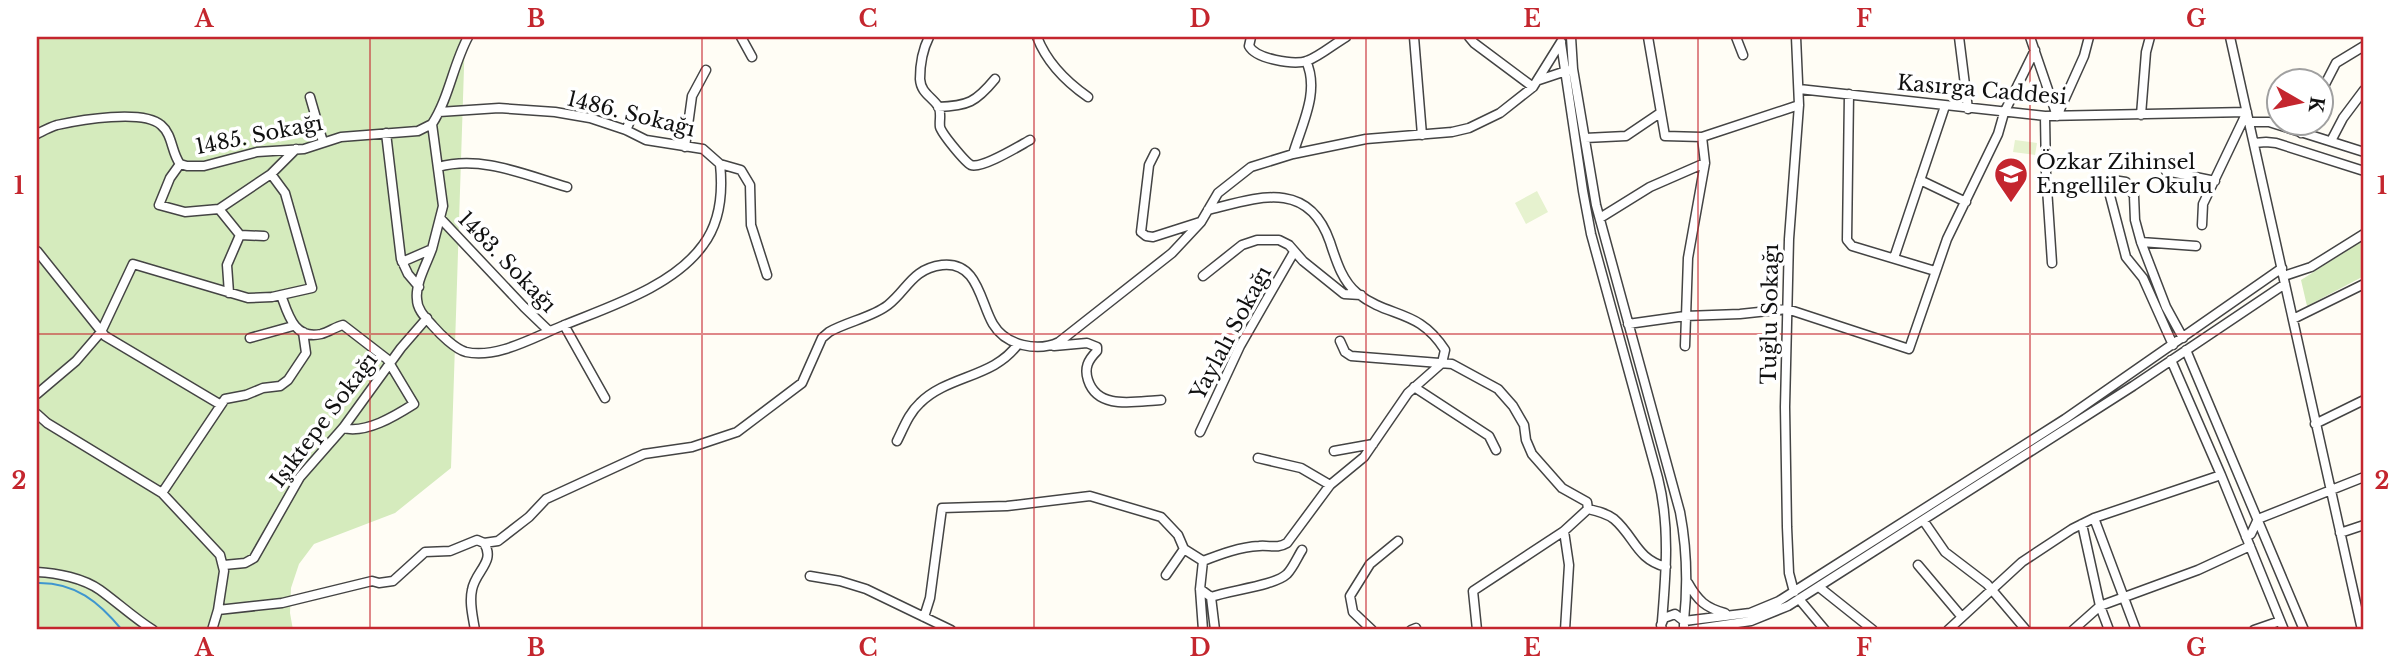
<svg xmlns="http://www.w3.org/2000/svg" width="2401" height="667" viewBox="0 0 2401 667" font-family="'Libre Baskerville',serif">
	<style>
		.green { fill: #d5ebbd }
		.pitch { fill: #e6f2cf }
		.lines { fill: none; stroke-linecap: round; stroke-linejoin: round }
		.stream { stroke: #3f96cf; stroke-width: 2 }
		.minor-casing { stroke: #444; stroke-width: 11 }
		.minor { stroke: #fff; stroke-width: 8 }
		.grid { fill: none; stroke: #c4262e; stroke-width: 2; stroke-opacity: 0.55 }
		.labels { text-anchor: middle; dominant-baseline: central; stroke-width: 7; stroke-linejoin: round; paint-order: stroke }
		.street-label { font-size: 21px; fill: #111; stroke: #fff }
		.poi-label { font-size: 21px; fill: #111; stroke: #fff; text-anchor: start }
		.neatline { fill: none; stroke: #c4262e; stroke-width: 2.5 }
		.grid-label { font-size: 23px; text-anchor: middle; font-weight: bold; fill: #c4262e }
	</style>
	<rect width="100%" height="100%" fill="#fffdf5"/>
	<path class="green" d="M 37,37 L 465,37 L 451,468 L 395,513 L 314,544 L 299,564 L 291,588 L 290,613 L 293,630 L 37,630 Z
		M 2364,240 L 2364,276 L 2307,306 L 2301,280 Z"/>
	<path class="pitch" d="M 2015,140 L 2037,143 L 2035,155 L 2013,152 Z
		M 1537,191 L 1548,212 L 1526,224 L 1515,203 Z"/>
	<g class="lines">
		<path class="stream" d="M 37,583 C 75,582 99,602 122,630"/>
		<g class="minor-casing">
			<path id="minor" d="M 741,37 L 752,57
				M 929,37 C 923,49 920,65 920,79 C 921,93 931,96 938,106 C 942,112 939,120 940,127 C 942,134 965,162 971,165 C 982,169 1019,146 1030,140
				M 1037,37 C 1047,63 1065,81 1088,97
				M 1251,37 L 1249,46 C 1256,59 1293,65 1307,61 C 1320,56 1334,44 1346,37
				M 1414,37 L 1422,135
				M 1469,37 L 1474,43 L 1533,87
				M 1571,37 L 1573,69 L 1596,205 L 1680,512 C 1687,549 1688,583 1684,621 L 1750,613 L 1779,601 L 2065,419 L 2282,268
				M 1648,37 L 1665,136 L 1702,137 L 1799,105
				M 1736,37 L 1743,55
				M 1959,37 L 1968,109
				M 2030,37 L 2057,116
				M 2230,37 L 2362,630
				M 1561,43 L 1583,191 L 1591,234 L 1658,478 C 1670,525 1666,573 1662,621
				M 1539,80 L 1569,70
				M 1799,89 L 2045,116 L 2247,112 L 2203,204 L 2202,225
				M 1849,94 L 1847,240 L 1852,246 L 1935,271
				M 2320,94 L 2336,63 L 2364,46
				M 310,97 L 323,142
				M 938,107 C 968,106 976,102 995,79
				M 439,112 L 499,108 L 555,112 L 590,118 L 626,130 L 646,140 L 703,149 L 720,164 L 741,170 L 750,185 L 751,225 L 767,275
				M 2141,115 L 2146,52 L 2150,37
				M 2045,116 L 2046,173 L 2052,263
				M 2057,116 L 2084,56 L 2089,37
				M 2249,122 L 2269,122 L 2364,152
				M 626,130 L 635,110
				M 386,133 L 401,259 L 408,274 L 419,287
				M 2301,133 L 2306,122
				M 37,134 C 43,131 50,127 57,125 C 80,120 143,109 161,125 C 173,135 171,152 180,164 L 187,166 L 204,166 L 257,152 L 304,149 L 341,137 L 418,131 L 432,124
				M 1585,138 L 1626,136 L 1660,113
				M 2331,141 L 2343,118 L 2364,90
				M 2254,143 L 2266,142 L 2276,143 L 2364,171
				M 685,147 L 692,96 L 706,70
				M 1155,153 L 1149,165 L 1141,232 L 1146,236 L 1153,237 L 1200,222
				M 1293,154 C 1302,124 1320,91 1306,61
				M 180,164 L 170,178 L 159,205 L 185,212 L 219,209 L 271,174 L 296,149
				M 438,167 C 482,155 525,175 567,187
				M 2166,171 L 2215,181
				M 1920,180 L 1966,202
				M 219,209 L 240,235 L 227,265 L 229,293
				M 1208,210 C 1256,198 1308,178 1330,242 C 1336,260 1342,281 1357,293 C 1390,319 1418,308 1445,350 L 1442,363
				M 440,218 L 524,307 L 549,331
				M 1600,218 L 1650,187 L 1705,163
				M 240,235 L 264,236
				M 2141,242 L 2196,246
				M 432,249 C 427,263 415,284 417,299 C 417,310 426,318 433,326 C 440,334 455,349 466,352 C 497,359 534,337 562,326 C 608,307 673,287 703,245 C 721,221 723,192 720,164
				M 37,251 L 105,336 L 221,405
				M 1894,258 L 1945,106
				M 402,262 L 432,249 L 443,206 L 432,124 C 449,98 453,65 468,37
				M 1203,276 L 1242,245 L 1257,240 L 1279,240 L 1289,245 L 1303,261 L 1344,294 L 1361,295
				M 2284,276 L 2311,267 L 2364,234
				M 281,295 C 288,314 294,340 321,334 C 329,332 335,327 343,325 L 387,359 L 414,404 C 395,416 366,434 343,428
				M 2293,319 L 2364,284
				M 1628,324 L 1685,316 L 1740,314 L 1787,309 L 1909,349 L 1947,239 L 1998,134 L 2004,113 L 2035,50
				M 564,325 L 605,398
				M 250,338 L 293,326
				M 1340,341 L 1345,352 L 1351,356 L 1452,364 L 1498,389 L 1513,406 L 1524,425 L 1526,440 L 1532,454 L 1562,488 L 1587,502 L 1588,509 C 1597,511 1606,513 1614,519 C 1635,537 1636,559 1666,567
				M 2173,345 L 2143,278 L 2126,257 L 2108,188 L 2113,180 L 2126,182 L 2134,196 L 2135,220 L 2141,242 L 2166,307 L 2183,338
				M 1054,346 L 1087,343 L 1097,347 L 1097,351 C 1088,360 1084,368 1088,380 C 1098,411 1136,401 1161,400
				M 1685,346 L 1688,258 L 1705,163 L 1702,137
				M 2186,350 L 2304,630
				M 2171,360 L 2221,475 L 2284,630
				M 1414,387 L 1489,436 L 1496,450
				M 37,394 L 76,361 L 101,332 L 133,264 L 248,298 L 272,297 L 312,288 L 285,193 L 271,174
				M 37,414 L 47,423 L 162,493 L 220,555 L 224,571 L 218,610
				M 2315,424 L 2364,400
				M 1200,432 L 1240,346 L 1294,252
				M 897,441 C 904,427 909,413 920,403 C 948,375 994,378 1018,344
				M 1334,451 L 1373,444
				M 1258,458 L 1301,468 L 1330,485
				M 162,493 L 225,399 L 246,395 L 263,388 L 280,386 L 288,380 L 306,353 L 303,332
				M 2094,518 L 2136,630
				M 1923,520 L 1945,552 L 1987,584 L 2026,630
				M 2082,524 L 2100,606 L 2109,630
				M 1564,531 L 1569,565 L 1565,630
				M 2340,533 L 2364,525
				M 2246,537 L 2251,534 L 2258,519 L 2364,477
				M 1203,561 C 1221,554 1240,547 1259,546 C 1270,545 1277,549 1287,543 L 1330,485 L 1364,457 L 1408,393 L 1442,363
				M 224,565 L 245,563 L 254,558 L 300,477 L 343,428 L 401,348 L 427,318
				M 1918,565 L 1961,616
				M 37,572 C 57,573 83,578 100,590 C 118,603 134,618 153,630
				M 1166,575 L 1184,549
				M 810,576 L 840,581 L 866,589 L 951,630
				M 1688,583 C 1698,601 1706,608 1725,613
				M 1819,587 L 1873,630
				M 1200,589 L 1211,597 L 1215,630
				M 1794,592 L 1789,573 L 1787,527 L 1785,407 L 1789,239 L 1799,105 L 1796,37
				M 1211,597 C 1230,590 1274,586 1287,574 C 1293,568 1297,558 1302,550
				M 1799,599 L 1825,630
				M 924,617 L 930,598 L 942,508 L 1007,506 L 1090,496 L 1161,517 L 1178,535 L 1184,549 L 1203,561
				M 212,630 L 218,610 L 282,603 L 372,581 L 379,583 L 393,581 L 425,552 L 450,551 L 477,540 L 484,543 L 498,541 L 529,517 L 546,499 L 644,454 L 692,447 L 737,432 L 802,383 L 822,338 L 829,332 C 846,322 873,317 888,305 C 908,289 912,269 942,265 C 978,261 980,302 993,324 C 1006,346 1038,352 1059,342 L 1172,253 L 1201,222 L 1218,193 L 1251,167 L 1293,154 L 1366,139 L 1452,132 L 1469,128 L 1500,113 L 1533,87 L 1561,42
				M 475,630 C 473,617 469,603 472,590 C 475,571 496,562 484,543
				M 1203,630 L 1200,589 L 1203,561
				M 1372,630 L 1353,612 L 1350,596 L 1370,564 L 1398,541
				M 1411,630 L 1416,628
				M 1477,630 L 1473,591 L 1564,531 L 1588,509
				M 1662,630 L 1661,625 L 1664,618 L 1675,614 L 1684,621 L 1684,630
				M 1690,630 L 1751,621 L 1788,606 L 2133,386 L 2285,284
				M 1948,630 L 2022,562 L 2072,529 L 2094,518 L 2221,475
				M 2073,630 L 2100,606 L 2198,570 L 2250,546
				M 2254,630 L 2280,621"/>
		</g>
		<use href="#minor" class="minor"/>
	</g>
	<path class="grid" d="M 370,37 L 370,630M 702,37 L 702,630M 1034,37 L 1034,630M 1366,37 L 1366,630M 1698,37 L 1698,630M 2030,37 L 2030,630M 37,334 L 2364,334"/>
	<defs>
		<g id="school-pin" transform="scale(1.75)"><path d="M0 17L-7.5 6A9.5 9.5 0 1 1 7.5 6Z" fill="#c4262e" stroke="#fff"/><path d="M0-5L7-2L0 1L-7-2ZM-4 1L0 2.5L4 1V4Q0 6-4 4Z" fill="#fff"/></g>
	</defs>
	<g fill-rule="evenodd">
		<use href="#school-pin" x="2011" y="174"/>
	</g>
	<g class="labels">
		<g class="street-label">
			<text transform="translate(1982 90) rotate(5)">Kasırga Caddesi</text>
			<text transform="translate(631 114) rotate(14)">1486. Sokağı</text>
			<text transform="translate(259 135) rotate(-11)">1485. Sokağı</text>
			<text transform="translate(507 262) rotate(46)">1483. Sokağı</text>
			<text transform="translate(1770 314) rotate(-89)">Tuğlu Sokağı</text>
			<text transform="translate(1231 333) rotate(-62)">Yaylalı Sokağı</text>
			<text transform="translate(324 420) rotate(-53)">Işıktepe Sokağı</text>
		</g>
		<g class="poi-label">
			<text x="2036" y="162">Özkar Zihinsel<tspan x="2036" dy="24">Engelliler Okulu</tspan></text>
		</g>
	</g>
	<rect width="2401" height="667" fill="none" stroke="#ffffff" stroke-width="77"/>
	<g transform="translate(2300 102) rotate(99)"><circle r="33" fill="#ffffff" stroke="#a0a0a0" stroke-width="2"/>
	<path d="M0-5L12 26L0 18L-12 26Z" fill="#c4262e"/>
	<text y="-10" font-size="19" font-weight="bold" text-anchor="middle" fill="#111111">K</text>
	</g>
	<rect x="38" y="38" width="2324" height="590" class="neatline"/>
	<g class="grid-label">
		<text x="204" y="27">A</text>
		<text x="536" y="27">B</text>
		<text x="868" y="27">C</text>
		<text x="1200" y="27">D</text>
		<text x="1532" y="27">E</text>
		<text x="1864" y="27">F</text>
		<text x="2196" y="27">G</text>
		<text x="19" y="194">1</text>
		<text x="2382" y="194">1</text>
		<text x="19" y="489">2</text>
		<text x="2382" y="489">2</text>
		<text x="204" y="656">A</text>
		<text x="536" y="656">B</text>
		<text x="868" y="656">C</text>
		<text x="1200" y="656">D</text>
		<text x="1532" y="656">E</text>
		<text x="1864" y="656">F</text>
		<text x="2196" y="656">G</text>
	</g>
</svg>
